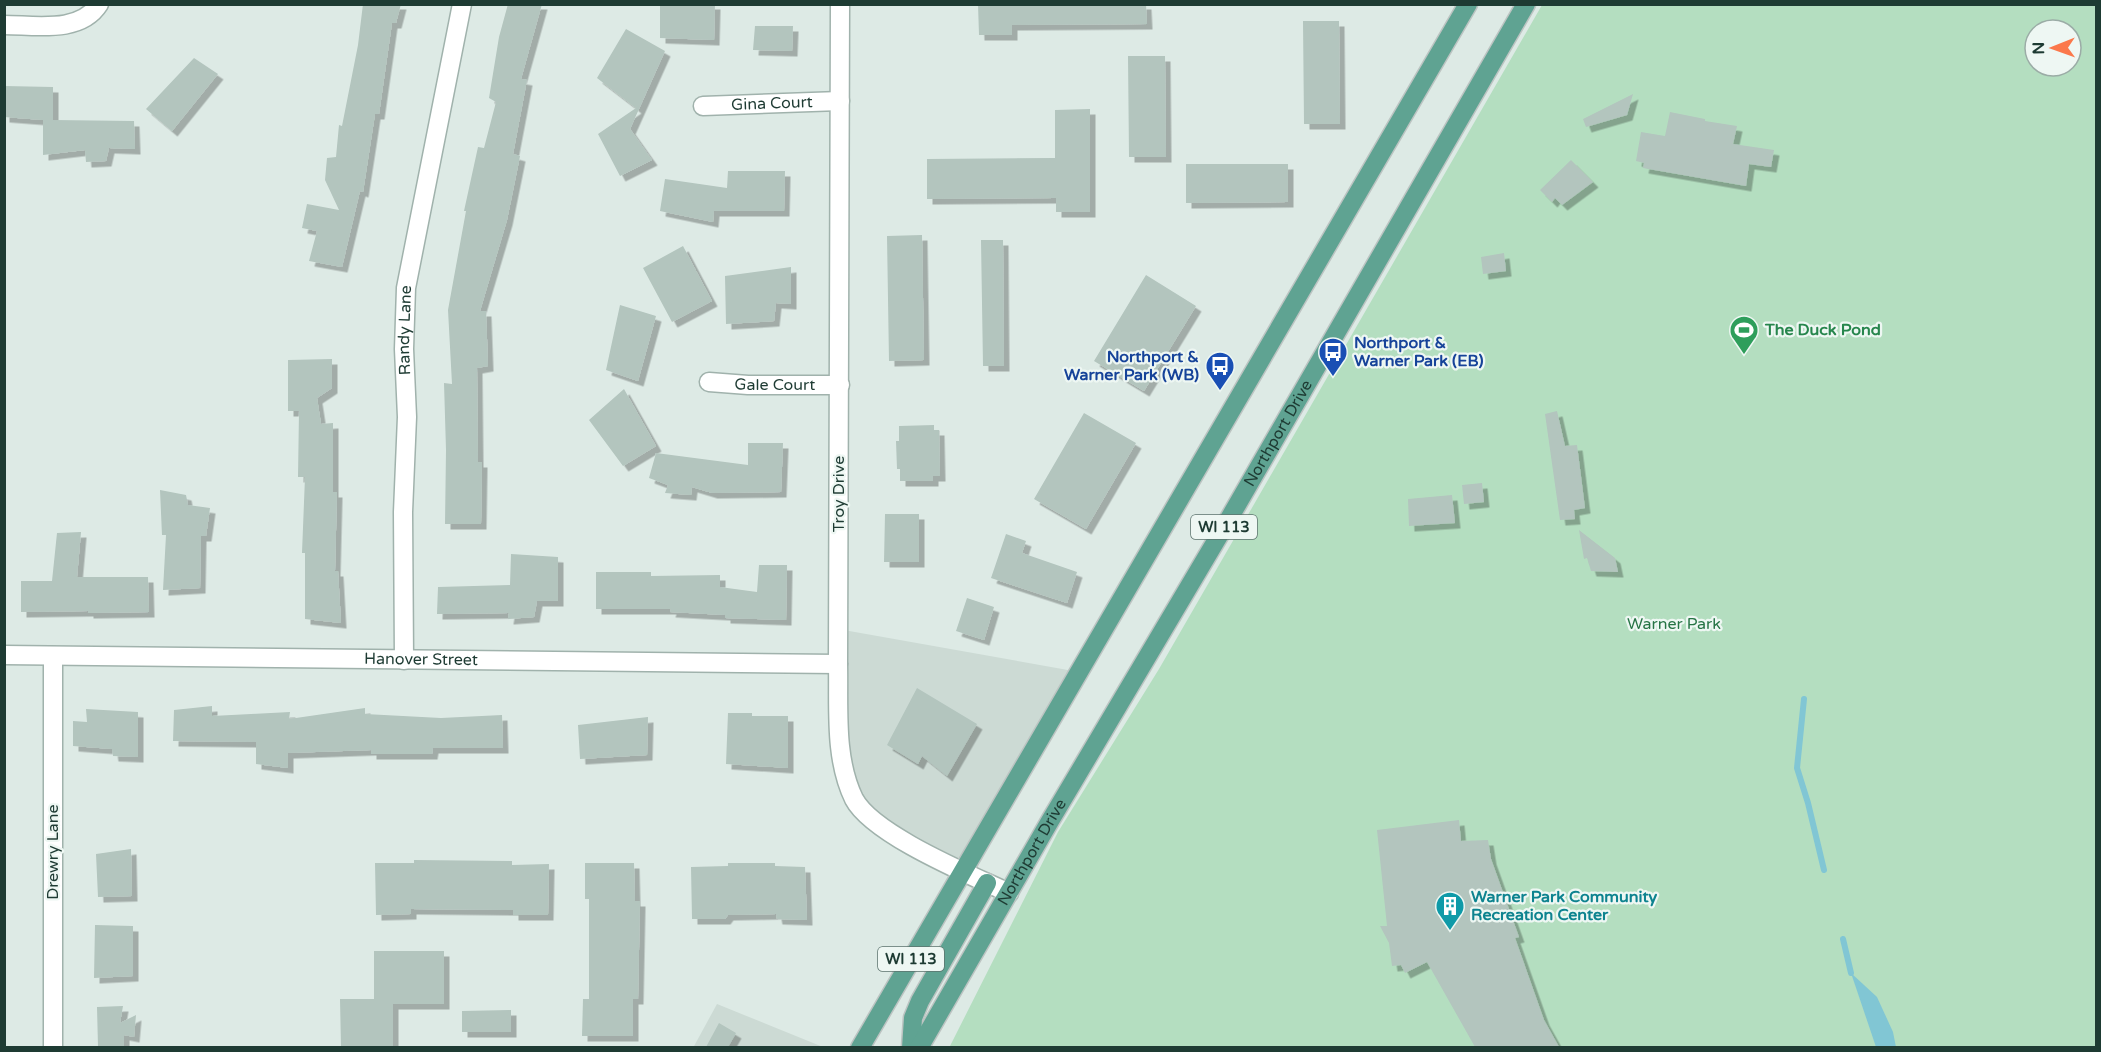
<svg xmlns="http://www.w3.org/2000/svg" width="2101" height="1052" viewBox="0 0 2101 1052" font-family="'Varela Round',sans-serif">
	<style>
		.built { fill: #ccdad4 }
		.green { fill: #b4dec0; fill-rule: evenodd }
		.water { fill: #81c6d4 }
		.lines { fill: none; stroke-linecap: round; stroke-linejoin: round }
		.stream { stroke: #81c6d4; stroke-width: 6 }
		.building { fill: #b3c5be; filter: url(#shadow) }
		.minor-casing { stroke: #a0b2ac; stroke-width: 21 }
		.major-casing { stroke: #bcc4c2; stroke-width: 21 }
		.minor { stroke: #fff; stroke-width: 18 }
		.major { stroke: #5fa392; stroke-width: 18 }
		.labels { text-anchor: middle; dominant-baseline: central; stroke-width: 4.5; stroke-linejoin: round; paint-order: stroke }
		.shield { fill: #eef7f3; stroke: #5c736d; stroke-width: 1.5 }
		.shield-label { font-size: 15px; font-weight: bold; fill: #1e3b33 }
		.street-label { font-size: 16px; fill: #1e3b33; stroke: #eef7f3 }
		.leisure-label { font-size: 16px; font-weight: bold; fill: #27864d; stroke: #eef7f3; text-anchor: start }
		.transit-label { font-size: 16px; font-weight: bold; fill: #164399; stroke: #eef7f3; text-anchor: start }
		.park-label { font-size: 16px; fill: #267445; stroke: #eef7f3 }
		.culture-label { font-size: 16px; font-weight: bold; fill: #0d838f; stroke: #eef7f3; text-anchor: start }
	</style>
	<defs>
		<filter id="shadow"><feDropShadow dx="5.5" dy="5.5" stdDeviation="0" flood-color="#0004"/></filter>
	</defs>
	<rect width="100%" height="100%" fill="#ddeae5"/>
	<path class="built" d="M 838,629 L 1079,672 L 963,871 L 914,846 L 850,788 Z
		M 717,1004 L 823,1047 L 693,1048 Z"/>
	<path class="green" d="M 1542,5 L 2096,5 L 2096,1047 L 949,1048 L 1058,832 L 1159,669 ZM 2035,30 L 2071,30 L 2071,66 L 2035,66 Z"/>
	<path class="water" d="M 1851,973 L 1877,997 L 1893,1032 L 1896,1047 L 1876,1047 Z"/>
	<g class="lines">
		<path class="stream" d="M 1804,699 L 1797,768 L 1808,803 L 1824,870
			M 1843,939 L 1851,973"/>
	</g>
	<path class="building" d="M 363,4 L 401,4 L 396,23 L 392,23 L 379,114 L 375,114 L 363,192 L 360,191 L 342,267 L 309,261 L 317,231 L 302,228 L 307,204 L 339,210 L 325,180 L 327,158 L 336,157 L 339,125 L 342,126 L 358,45 Z
		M 508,4 L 542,4 L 521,79 L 527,80 L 513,154 L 520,156 L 507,220 L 480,311 L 486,311 L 488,366 L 477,368 L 478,462 L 482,462 L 481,524 L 445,524 L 446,450 L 444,383 L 452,384 L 448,310 L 466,211 L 464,211 L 478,147 L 484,148 L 496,102 L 489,98 L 499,37 Z
		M 660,4 L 715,4 L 714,40 L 660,38 Z
		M 978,4 L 1146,4 L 1147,24 L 1012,25 L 1012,35 L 979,35 Z
		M 1303,21 L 1339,21 L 1340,124 L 1304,124 Z
		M 755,26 L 793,26 L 792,51 L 753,50 Z
		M 626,29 L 665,51 L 630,129 L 652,160 L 620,176 L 598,134 L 636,108 L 597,78 Z
		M 1128,56 L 1165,56 L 1166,157 L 1129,157 Z
		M 194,58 L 218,74 L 172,131 L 146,109 Z
		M 4,86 L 53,87 L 53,120 L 134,121 L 135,149 L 109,148 L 106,161 L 86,162 L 85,150 L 43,155 L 43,120 L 4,117 Z
		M 1633,94 L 1627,115 L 1586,127 L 1583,119 Z
		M 1090,109 L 1090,212 L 1056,212 L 1056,198 L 927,199 L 927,159 L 1055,158 L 1055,110 Z
		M 1670,112 L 1705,119 L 1705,121 L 1737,126 L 1733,144 L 1774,150 L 1771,167 L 1749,164 L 1746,186 L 1643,168 L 1644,163 L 1636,161 L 1641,132 L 1665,136 Z
		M 1571,160 L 1593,182 L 1562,205 L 1555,198 L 1552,202 L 1540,190 Z
		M 1186,164 L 1288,164 L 1288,202 L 1186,203 Z
		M 728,171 L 785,171 L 784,211 L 714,211 L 713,222 L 660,211 L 665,179 L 727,188 Z
		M 922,235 L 924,360 L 889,361 L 887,236 Z
		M 981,240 L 1003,240 L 1004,366 L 983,366 Z
		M 683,246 L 712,301 L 672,322 L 643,268 Z
		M 1504,253 L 1506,271 L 1483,274 L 1481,257 Z
		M 791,267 L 791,304 L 776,303 L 774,321 L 726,324 L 725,276 Z
		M 1146,275 L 1196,306 L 1144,391 L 1094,361 Z
		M 620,305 L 656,316 L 638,381 L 606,370 Z
		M 332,359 L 332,388 L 317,398 L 321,424 L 333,423 L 333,492 L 337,492 L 335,571 L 338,571 L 341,623 L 305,619 L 305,553 L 302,553 L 305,477 L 298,477 L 299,411 L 288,411 L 288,360 Z
		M 624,389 L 656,446 L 623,466 L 589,420 Z
		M 1557,411 L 1565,446 L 1577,445 L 1585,508 L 1574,510 L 1575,519 L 1560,520 L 1545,414 Z
		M 1084,413 L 1136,443 L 1086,529 L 1034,499 Z
		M 934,425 L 934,430 L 939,430 L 940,476 L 933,476 L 933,481 L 900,481 L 900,469 L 897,469 L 896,441 L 899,441 L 899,426 Z
		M 748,443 L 783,443 L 781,492 L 712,493 L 692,487 L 691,495 L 665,493 L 668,485 L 649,478 L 656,453 L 748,465 Z
		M 1482,483 L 1484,502 L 1464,504 L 1462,485 Z
		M 160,490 L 186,495 L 188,505 L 210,508 L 206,536 L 201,536 L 200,588 L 163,590 L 166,535 L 162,535 Z
		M 1452,495 L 1455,523 L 1409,526 L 1408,499 Z
		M 885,514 L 919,514 L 919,562 L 884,562 Z
		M 1579,530 L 1615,558 L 1618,572 L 1591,571 L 1587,558 L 1584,559 Z
		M 81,532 L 77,577 L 148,577 L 149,612 L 88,613 L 88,611 L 21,612 L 21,581 L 52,581 L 57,533 Z
		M 1006,534 L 1026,541 L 1022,553 L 1077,572 L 1067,603 L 991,578 Z
		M 511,554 L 558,557 L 558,601 L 537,601 L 534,617 L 508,619 L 509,613 L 437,614 L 438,587 L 510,585 Z
		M 759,565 L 787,565 L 786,620 L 725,618 L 725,615 L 670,612 L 671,609 L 596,609 L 596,572 L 651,572 L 651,576 L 720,575 L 720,587 L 757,592 Z
		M 967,598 L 994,607 L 984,640 L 956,631 Z
		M 917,688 L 977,724 L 947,776 L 922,756 L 918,764 L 887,745 Z
		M 212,706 L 212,716 L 290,712 L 289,719 L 365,708 L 365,714 L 441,718 L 502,715 L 503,748 L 433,748 L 432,754 L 371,754 L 371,750 L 288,753 L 288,768 L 256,764 L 256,742 L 173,741 L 174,710 Z
		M 86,709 L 138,712 L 138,757 L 113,756 L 112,749 L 73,746 L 73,721 L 87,722 Z
		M 728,713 L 752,713 L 752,716 L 788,716 L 788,768 L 726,764 Z
		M 648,717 L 647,755 L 580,759 L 578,725 Z
		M 1459,820 L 1461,841 L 1488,840 L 1491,859 L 1519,937 L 1515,938 L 1544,1020 L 1559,1047 L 1475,1047 L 1427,962 L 1405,973 L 1401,965 L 1392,966 L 1389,943 L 1380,926 L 1387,926 L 1377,830 Z
		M 131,849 L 132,896 L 98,897 L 96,854 Z
		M 414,860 L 512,861 L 512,865 L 549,864 L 548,915 L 513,915 L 513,910 L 411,909 L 411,914 L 376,915 L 375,863 L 414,863 Z
		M 585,863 L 634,863 L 635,901 L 640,901 L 638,999 L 633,999 L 633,1036 L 582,1036 L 583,999 L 589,999 L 589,899 L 585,899 Z
		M 728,863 L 775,863 L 775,866 L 805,867 L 807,920 L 777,919 L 776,914 L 728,915 L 725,919 L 692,919 L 691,867 L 728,866 Z
		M 95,925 L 133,926 L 133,976 L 94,978 Z
		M 374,951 L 444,951 L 444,1004 L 393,1004 L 393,1047 L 341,1047 L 340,999 L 374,999 Z
		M 123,1006 L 120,1023 L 136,1015 L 134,1037 L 124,1035 L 124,1047 L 98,1047 L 97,1007 Z
		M 511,1010 L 511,1032 L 462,1032 L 462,1011 Z
		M 719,1023 L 736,1033 L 728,1047 L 706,1047 Z"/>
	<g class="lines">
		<g class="minor-casing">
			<g id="minor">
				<path d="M 840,4 L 838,664 C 839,708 834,758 854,799 C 873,835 971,875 1009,893"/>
				<path d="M 4,25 C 35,25 80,34 99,4"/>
				<path id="s1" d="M 703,106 L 840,101"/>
				<path id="s2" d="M 709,382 L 748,385 L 840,385"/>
				<path id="s3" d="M 4,655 L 838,664"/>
				<path id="s4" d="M 404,660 L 403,512 L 407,417 L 404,349 L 406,288 L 462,4"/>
				<path d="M 53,1048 L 53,656"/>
			</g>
		</g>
		<g class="major-casing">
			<g id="major">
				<path d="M 860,1048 L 1468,4"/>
				<path d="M 911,1048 L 913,1018 L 920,1001 L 987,883"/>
				<path id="s5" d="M 919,1048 L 1050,821 L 1226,524 L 1526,4"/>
			</g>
		</g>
		<use href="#minor" class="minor"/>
		<use href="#major" class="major"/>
	</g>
	<defs>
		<g id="stadium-pin" transform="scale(1.5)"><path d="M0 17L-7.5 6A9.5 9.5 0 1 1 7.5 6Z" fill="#2e9e5b" stroke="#eef7f3"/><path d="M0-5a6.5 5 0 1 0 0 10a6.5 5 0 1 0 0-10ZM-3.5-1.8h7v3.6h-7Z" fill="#fff"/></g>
		<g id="bus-pin" transform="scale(1.5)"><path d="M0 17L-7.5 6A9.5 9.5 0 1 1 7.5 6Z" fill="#1a4fb4" stroke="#eef7f3"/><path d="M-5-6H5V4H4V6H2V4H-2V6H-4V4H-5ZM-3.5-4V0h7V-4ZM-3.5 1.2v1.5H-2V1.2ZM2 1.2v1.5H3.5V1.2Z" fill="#fff"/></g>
		<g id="building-pin" transform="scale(1.5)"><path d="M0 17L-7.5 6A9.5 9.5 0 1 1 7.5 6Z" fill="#0f9aa8" stroke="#eef7f3"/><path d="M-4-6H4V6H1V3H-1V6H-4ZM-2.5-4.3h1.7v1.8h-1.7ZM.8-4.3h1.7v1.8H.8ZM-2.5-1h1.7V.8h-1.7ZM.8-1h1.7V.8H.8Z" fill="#fff"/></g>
	</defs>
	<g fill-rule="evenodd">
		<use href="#stadium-pin" x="1744" y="330"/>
		<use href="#bus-pin" x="1333" y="352"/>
		<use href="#bus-pin" x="1220" y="366"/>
		<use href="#building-pin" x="1450" y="906"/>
	</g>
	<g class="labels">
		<g class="shield">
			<rect x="1191" y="515" width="66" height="24" rx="4.5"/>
			<rect x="878" y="947" width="66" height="24" rx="4.5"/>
		</g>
		<g class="shield-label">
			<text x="1224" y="527">WI 113</text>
			<text x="911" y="959">WI 113</text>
		</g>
		<g class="street-label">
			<text stroke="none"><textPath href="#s1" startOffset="69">Gina Court</textPath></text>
			<text stroke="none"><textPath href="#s4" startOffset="330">Randy Lane</textPath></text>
			<text stroke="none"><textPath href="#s2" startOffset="66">Gale Court</textPath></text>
			<text stroke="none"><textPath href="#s5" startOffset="712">Northport Drive</textPath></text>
			<text transform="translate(839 494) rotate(-90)">Troy Drive</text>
			<text stroke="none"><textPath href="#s3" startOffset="417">Hanover Street</textPath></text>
			<text transform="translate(53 852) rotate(-90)">Drewry Lane</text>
			<text stroke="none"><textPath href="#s5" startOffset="226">Northport Drive</textPath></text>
		</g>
		<g class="leisure-label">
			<text x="1765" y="330">The Duck Pond</text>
		</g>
		<g class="transit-label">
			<text x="1354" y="343">Northport &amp;<tspan x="1354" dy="18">Warner Park (EB)</tspan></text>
			<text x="1199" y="357" text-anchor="end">Northport &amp;<tspan x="1199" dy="18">Warner Park (WB)</tspan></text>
		</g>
		<g class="park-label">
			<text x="1674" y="624">Warner Park</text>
		</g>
		<g class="culture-label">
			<text x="1471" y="897">Warner Park Community<tspan x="1471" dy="18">Recreation Center</tspan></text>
		</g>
	</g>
	<rect width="2101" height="1052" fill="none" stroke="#1e3b33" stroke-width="12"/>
	<g transform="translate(2053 48) rotate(269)"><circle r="28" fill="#eef7f3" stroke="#9baca6" stroke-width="1.5"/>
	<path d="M0-4.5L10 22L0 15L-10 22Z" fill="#fb784b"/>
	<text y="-9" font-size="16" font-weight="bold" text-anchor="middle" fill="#1e3b33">N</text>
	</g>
</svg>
